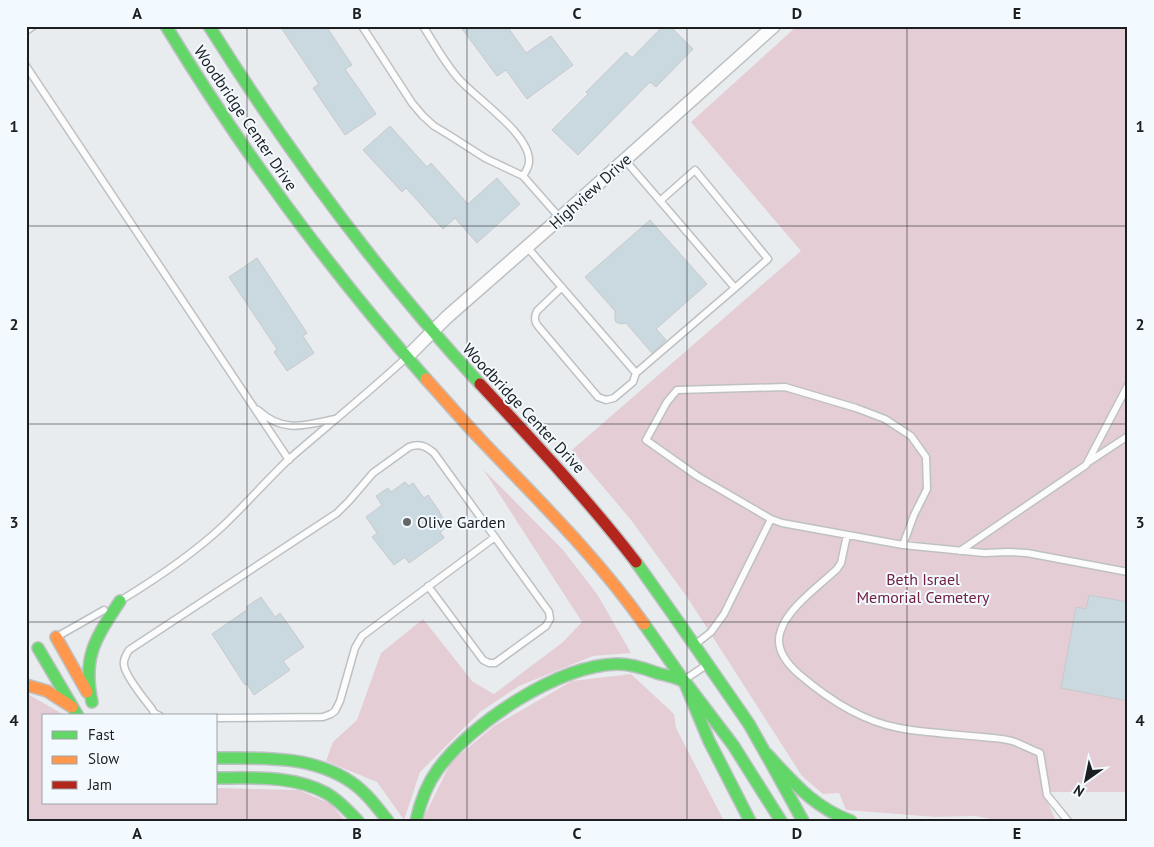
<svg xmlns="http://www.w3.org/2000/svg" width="1154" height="847" viewBox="0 0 1154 847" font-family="'PT Sans',sans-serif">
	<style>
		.green { fill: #e4cdd5 }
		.building { fill: #cad8e0; stroke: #c8cacc }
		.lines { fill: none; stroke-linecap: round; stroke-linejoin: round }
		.lane-casing { stroke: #bec1c3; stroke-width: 9 }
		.street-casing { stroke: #bec1c3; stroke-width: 15 }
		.fast-casing { stroke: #bec1c3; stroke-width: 14 }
		.slow-casing { stroke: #bec1c3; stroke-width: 14 }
		.jam-casing { stroke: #bec1c3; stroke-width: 14 }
		.lane { stroke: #fcfcfc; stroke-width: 6 }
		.street { stroke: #fcfcfc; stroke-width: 12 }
		.fast { stroke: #63d668; stroke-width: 11 }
		.slow { stroke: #ff974d; stroke-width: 11 }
		.jam { stroke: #b3261e; stroke-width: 11 }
		.grid { fill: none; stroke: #1c1e20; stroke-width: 1; stroke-opacity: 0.55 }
		.poi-dot { fill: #646668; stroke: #f3faff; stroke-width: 2 }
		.labels { text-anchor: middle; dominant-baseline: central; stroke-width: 4; stroke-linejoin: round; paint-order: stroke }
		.street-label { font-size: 16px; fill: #1c1e20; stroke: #f3faff }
		.poi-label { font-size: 16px; fill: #1c1e20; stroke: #f3faff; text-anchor: start }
		.park-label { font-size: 16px; fill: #712042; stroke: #f3faff }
		.neatline { fill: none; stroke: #1c1e20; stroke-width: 2 }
		.grid-label { font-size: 16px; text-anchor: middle; font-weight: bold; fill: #1c1e20 }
	</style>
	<rect width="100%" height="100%" fill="#e9ecee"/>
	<path class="green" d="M 797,26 L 1128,26 L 1128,77 L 1126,84 L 1128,85 L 1128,792 L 1043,792 L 1056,821 L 1003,821 L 975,816 L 936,817 L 846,810 L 839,793 L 823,794 L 802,776 L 687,597 L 631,520 L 572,450 L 801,251 L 691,122 Z
		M 483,469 L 563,550 L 597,594 L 631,653 L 593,656 L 519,686 L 480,712 L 420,772 L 404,820 L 377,782 L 326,761 L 333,742 L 357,720 L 381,653 L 423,619 L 473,682 L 494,694 L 563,642 L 582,622 Z
		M 631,674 L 674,714 L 676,728 L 724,821 L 422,821 L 451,762 L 494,726 L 572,681 Z
		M 26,693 L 66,716 L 44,716 L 44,803 L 216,803 L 216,788 L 299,790 L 331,804 L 345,821 L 26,821 Z"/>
	<path class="building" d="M 280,26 L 326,26 L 352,65 L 345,69 L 376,114 L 345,135 L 313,88 L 319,84 Z
		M 460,26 L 507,26 L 526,53 L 551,36 L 573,65 L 527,99 L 506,70 L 497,76 Z
		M 663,26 L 670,26 L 693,49 L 656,87 L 650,82 L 578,155 L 552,130 L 588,94 L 586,92 L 626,52 L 632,58 Z
		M 390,126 L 427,167 L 431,163 L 468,204 L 497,178 L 520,204 L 477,243 L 455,218 L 443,229 L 406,188 L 402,192 L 363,150 Z
		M 650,220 L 707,284 L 656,329 L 666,340 L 652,353 L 626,323 L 621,324 L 616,322 L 615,319 L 615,311 L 585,277 Z
		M 257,258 L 307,333 L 303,336 L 314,353 L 287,371 L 274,352 L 277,349 L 229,277 Z
		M 405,482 L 409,486 L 413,483 L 424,498 L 428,495 L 440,512 L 439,512 L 449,526 L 440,532 L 444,538 L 409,563 L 405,557 L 394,565 L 372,537 L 377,533 L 366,517 L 382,505 L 376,496 L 388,488 L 391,492 Z
		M 1089,595 L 1128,602 L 1128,701 L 1061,688 L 1076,607 L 1086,609 Z
		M 261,597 L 275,617 L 280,613 L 304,647 L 283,661 L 290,670 L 254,695 L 247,684 L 245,685 L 212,634 L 248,609 L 246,607 Z"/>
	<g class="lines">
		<g class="lane-casing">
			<path id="lane" d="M 362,26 L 412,103 L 423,116 L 434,126 L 449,135 L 485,158 L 523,176 L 560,218
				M 423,26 C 434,43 444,62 458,78 C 475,98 531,134 529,162 C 529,167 526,171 523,176
				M 26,31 L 33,26
				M 26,66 L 289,460
				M 660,201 L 695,170 L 768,259 L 735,288
				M 527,247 L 636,373 L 735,288 L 625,160
				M 562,287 L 537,311 C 534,317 534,321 538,326 L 598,397 L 606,400 L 614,398 L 633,382 L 636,373
				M 258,410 C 284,434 305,425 335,419
				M 1087,463 L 1128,436
				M 847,535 L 841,563 L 837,569 C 820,585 788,608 781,630 C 774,648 787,664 800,675 C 828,699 861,721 899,728 C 925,733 955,734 982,737 C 991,738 1003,738 1012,741 C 1021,744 1030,749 1040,753 L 1047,795 L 1068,821
				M 903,545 L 914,515 L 927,489 L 926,457 L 911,436 L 885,419 L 856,408 L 785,387 L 677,390 L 667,402 L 646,440 L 697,476 L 771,519 L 782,523 L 903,545 L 984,553 L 1009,552 L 1027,553 L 1128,572
				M 960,551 L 1086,465 L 1128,385
				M 123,599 C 159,577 193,554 224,525 C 246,504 266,481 288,460 C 327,426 368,393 406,358
				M 60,635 L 104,610
				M 697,643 L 711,632 L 724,614 L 771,519
				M 687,678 L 705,666
				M 160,716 L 154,713 L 152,709 C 145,700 125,676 124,665 C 123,660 126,655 129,650 L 337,513 L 349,501 L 373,473 L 409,447 C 419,443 426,446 434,453 L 549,612 L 550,619 L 546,626 L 495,663 L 489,663 L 483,660 L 428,586
				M 216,718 L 323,717 L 331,714 L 335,711 L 340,701 L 355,648 L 362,636 L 495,537"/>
		</g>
		<g class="street-casing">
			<path id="street" d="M 407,357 L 447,317 L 560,218 L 774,26"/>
		</g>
		<g class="fast-casing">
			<path id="fast" d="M 166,26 C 242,151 329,269 426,379
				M 209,26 C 289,153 378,274 480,384
				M 636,562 L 677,620 L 749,724 L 776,772 L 803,821
				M 644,624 L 684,681 L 709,741 L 750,821
				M 38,648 L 78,716
				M 92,702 C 82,656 96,638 120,601
				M 767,754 C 793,782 813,807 851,821
				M 216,758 C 262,758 311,755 351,782 C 366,792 377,807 388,821
				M 216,778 C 253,778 293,775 326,793 C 339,800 348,811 358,821
				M 416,821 C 420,803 427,784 438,769 C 472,723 558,665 617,664 C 631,664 644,668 657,673 C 667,676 678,677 686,683 L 733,745 L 781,821"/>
		</g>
		<g class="slow-casing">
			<path id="slow" d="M 426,379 C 445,400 463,421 482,441 C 538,500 597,557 644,624
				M 56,637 L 87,692
				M 26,685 L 47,691 L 72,707"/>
		</g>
		<g class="jam-casing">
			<path id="jam" d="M 480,384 C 534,442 588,500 636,562"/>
		</g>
		<use href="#lane" class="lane"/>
		<use href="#street" class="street"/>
		<use href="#fast" class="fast"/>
		<use href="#slow" class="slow"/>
		<use href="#jam" class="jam"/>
	</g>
	<path class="grid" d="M 247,26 L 247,821M 467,26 L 467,821M 687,26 L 687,821M 907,26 L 907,821M 26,226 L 1128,226M 26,424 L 1128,424M 26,622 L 1128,622"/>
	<circle class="poi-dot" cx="407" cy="522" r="5"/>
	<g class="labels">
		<g class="street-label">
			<text transform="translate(246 118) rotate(56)">Woodbridge Center Drive</text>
			<text transform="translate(590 191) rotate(-42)">Highview Drive</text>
			<text transform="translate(524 408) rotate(47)">Woodbridge Center Drive</text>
		</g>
		<g class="poi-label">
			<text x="417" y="522">Olive Garden</text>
		</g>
		<g class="park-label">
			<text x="923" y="579">Beth Israel<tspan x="923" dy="18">Memorial Cemetery</tspan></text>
		</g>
	</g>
	<rect width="1154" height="847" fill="none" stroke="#f3faff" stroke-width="55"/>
	<rect x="42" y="714" width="175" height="90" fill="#f3faff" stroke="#9da2a6"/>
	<rect x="52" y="731" width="25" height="8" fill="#63d668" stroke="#9da2a6"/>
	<text x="88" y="740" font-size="15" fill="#1c1e20">Fast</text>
	<rect x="52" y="756" width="25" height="8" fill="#ff974d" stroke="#9da2a6"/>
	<text x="88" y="764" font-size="15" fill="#1c1e20">Slow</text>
	<rect x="52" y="781" width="25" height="8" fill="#b3261e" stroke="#9da2a6"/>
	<text x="88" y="790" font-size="15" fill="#1c1e20">Jam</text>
	<g transform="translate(1086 780) rotate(213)" stroke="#f3faff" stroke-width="4" paint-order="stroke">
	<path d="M0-4L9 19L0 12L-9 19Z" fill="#1c1e20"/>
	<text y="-8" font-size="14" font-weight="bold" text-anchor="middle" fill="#1c1e20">N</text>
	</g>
	<rect x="28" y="28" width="1098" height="792" class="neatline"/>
	<g class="grid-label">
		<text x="137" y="19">A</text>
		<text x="357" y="19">B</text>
		<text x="577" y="19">C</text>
		<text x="797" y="19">D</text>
		<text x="1017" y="19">E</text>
		<text x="14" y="132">1</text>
		<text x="1140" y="132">1</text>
		<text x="14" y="330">2</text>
		<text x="1140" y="330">2</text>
		<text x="14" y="528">3</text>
		<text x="1140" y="528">3</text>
		<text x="14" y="726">4</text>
		<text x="1140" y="726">4</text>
		<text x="137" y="839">A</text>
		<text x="357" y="839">B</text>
		<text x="577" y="839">C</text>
		<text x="797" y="839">D</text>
		<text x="1017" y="839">E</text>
	</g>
</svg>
